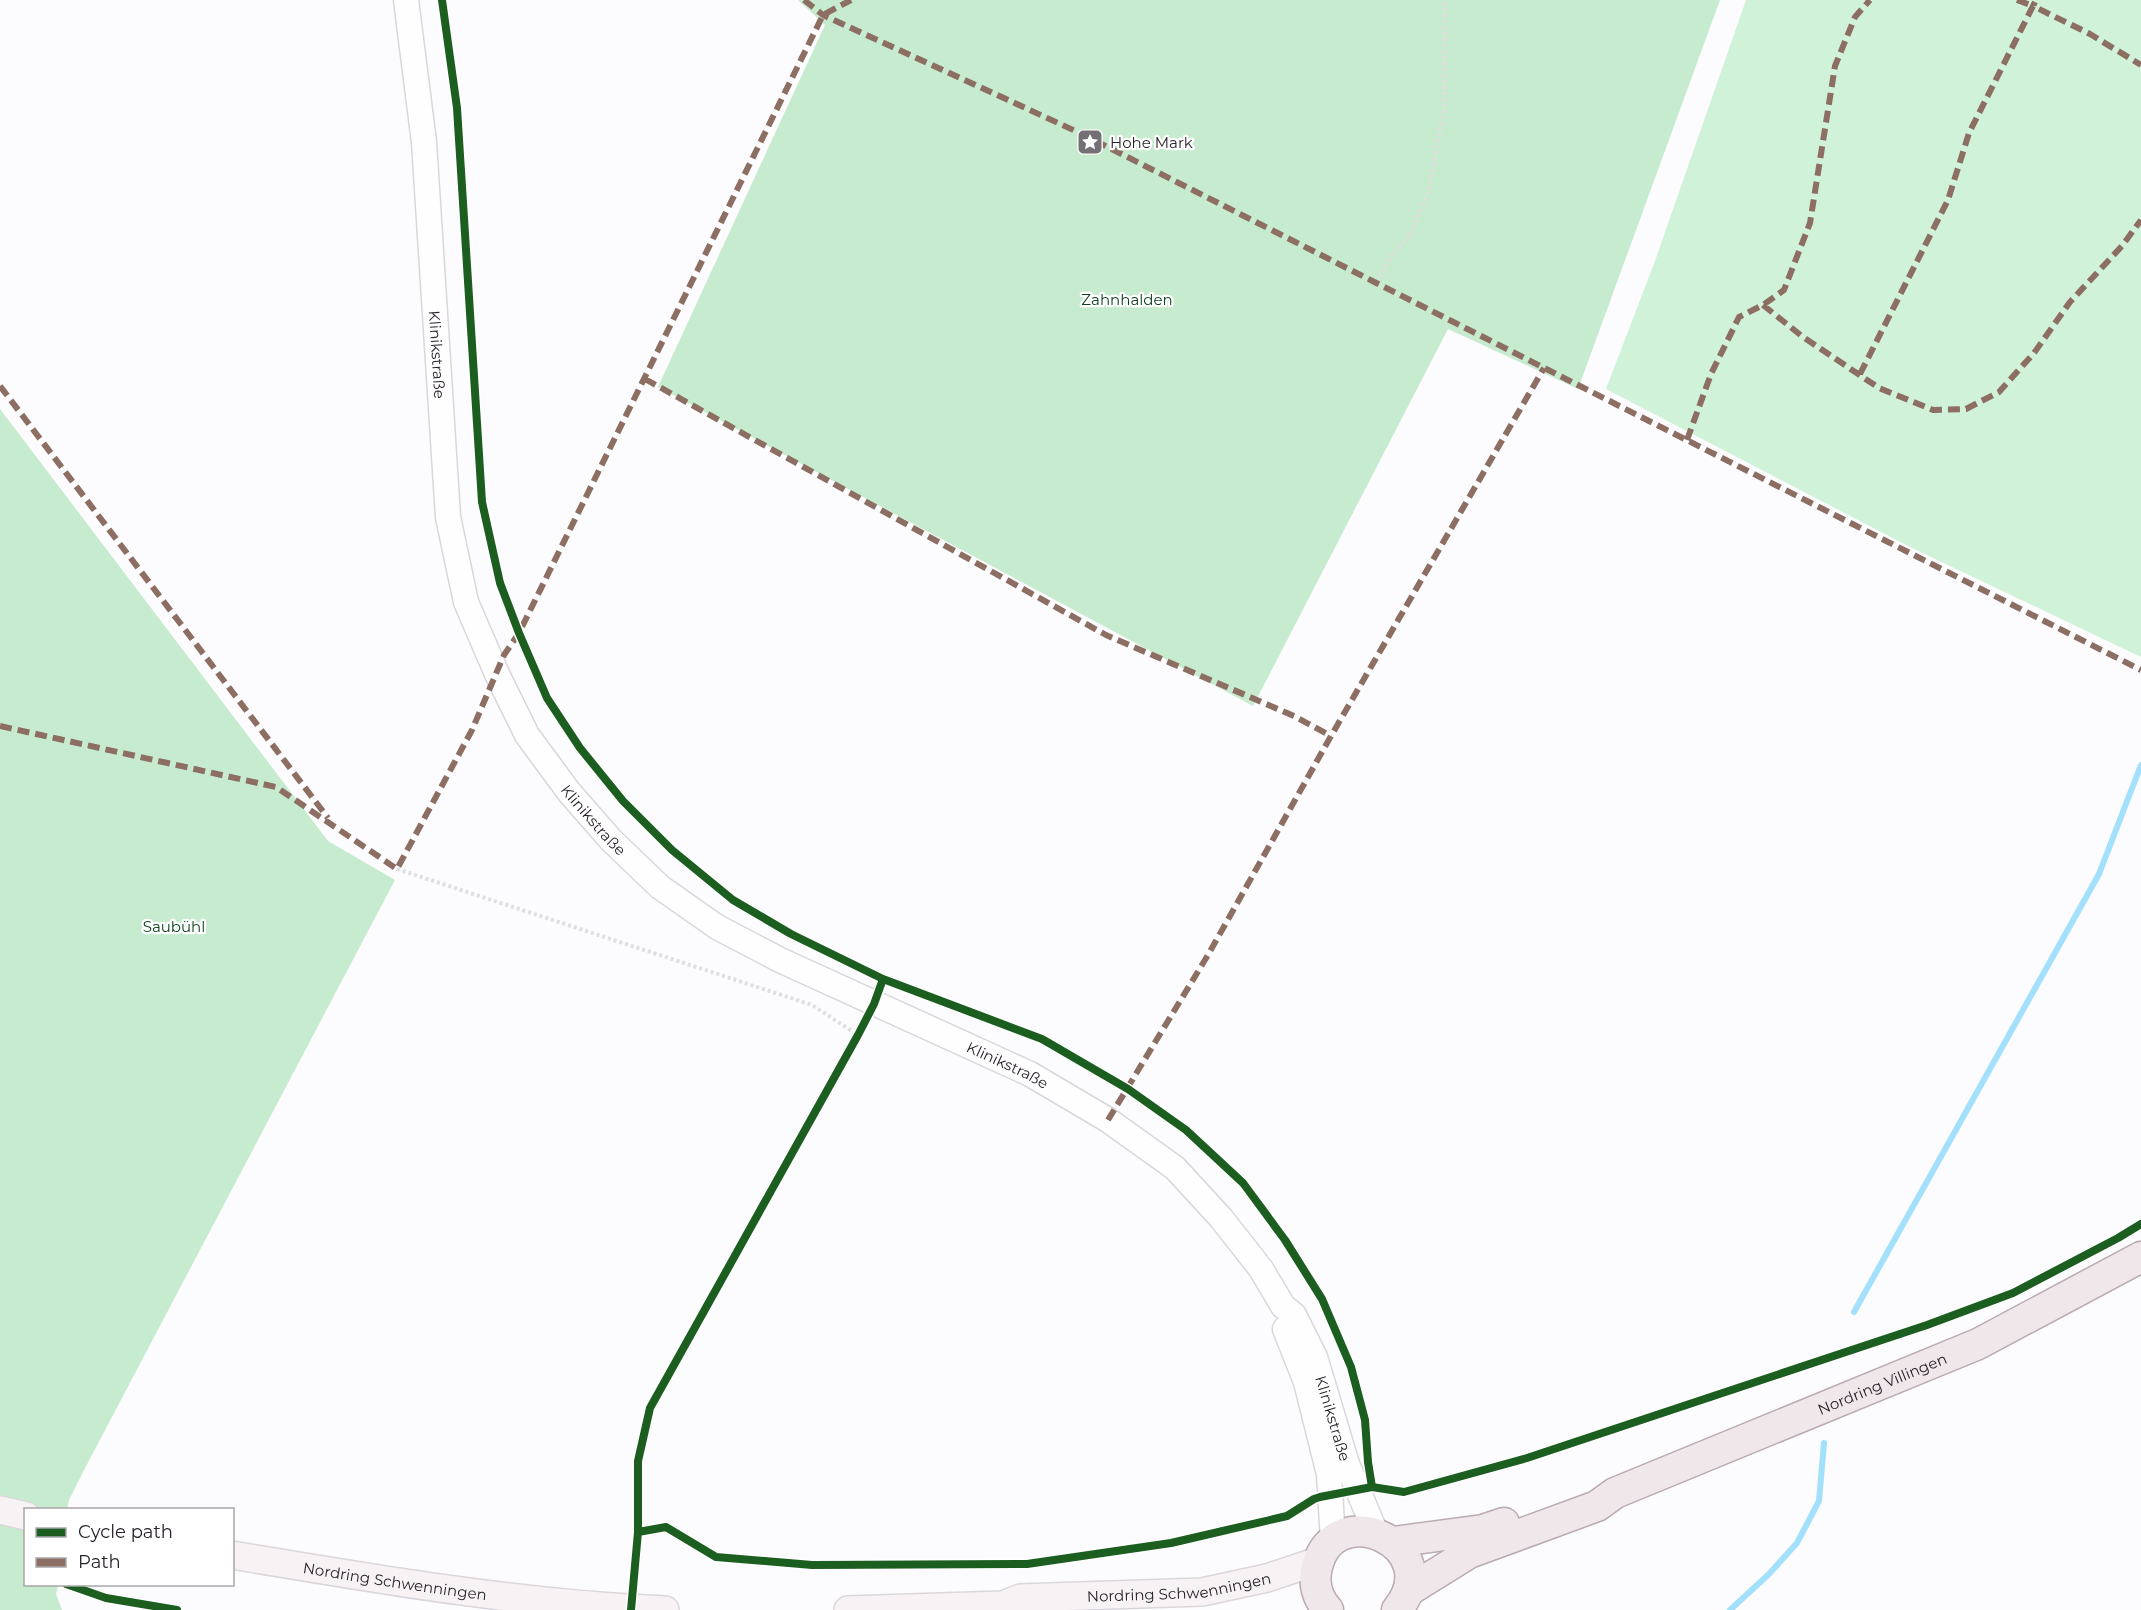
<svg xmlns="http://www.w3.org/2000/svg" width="2141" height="1610" viewBox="0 0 2141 1610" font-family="Montserrat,sans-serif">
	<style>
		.green { fill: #d0f2d8 }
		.forest { fill: #c6ebce }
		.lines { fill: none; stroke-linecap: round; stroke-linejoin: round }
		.stream { stroke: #a2e0fc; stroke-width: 6 }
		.tertiary-casing { stroke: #dad7dc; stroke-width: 27 }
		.secondary-casing { stroke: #dad7dc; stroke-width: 30 }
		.primary-casing { stroke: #b9abb1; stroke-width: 33 }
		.path { stroke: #dfdfdf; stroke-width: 4; stroke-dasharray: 3 3; stroke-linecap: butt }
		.tertiary { stroke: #fffeff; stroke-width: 24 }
		.secondary { stroke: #f7f3f4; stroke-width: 27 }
		.primary { stroke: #f0e7ea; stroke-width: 30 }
		.quiet { stroke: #8d6e63; stroke-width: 6; stroke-dasharray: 12 6; stroke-linecap: butt }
		.cycleway-casing { stroke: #fff; stroke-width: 11 }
		.cycleway { stroke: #1b5e20; stroke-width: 8 }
		.labels { text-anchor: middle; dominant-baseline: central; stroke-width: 4.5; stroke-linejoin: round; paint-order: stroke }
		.poi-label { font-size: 15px; fill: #29232b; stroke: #fff; text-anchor: start }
		.park-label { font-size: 15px; fill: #0e411f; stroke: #fff }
		.street-label { font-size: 15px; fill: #29232b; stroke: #fff }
	</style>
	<rect width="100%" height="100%" fill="#fcfbfd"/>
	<path class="green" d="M 1746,0 L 2141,0 L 2141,657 L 1906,545 L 1606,389 L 1655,261 Z"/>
	<path class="forest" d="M 798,0 L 1720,0 L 1578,389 L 1448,329 L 1253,706 L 658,387 L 825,25 Z
		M 0,409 L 328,841 L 395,880 L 84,1470 L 69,1500 L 67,1509 L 26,1510 L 26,1584 L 58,1585 L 56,1594 L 62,1610 L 0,1610 Z"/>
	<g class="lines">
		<path class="stream" d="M 1854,1312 L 2099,874 L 2141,765
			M 1730,1610 L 1769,1574 L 1797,1543 L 1819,1501 L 1824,1443"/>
		<g class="tertiary-casing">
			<g id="tertiary">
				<path id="s1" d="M 406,0 L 424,142 L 448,517 L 466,602 L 497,674 L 527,735 L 569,792 L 611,840 L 660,887 L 717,927 L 780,960 L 1030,1074 L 1108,1120 L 1175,1168 L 1221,1218 L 1261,1269 L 1283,1306 L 1294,1315 L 1315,1357 L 1347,1464 L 1376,1533"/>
				<path d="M 1285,1329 L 1306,1382 L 1329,1474 L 1333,1541"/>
			</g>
		</g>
		<g class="secondary-casing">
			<g id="secondary">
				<path d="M 0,1510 L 26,1516"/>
				<path id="s2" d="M 232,1555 C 376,1579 520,1604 665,1610"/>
				<path id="s3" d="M 848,1610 L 1003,1605 L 1020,1598 L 1202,1592 L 1267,1578 L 1318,1561"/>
			</g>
		</g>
		<g class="primary-casing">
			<g id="primary">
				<path d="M 1393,1542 L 1483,1530 L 1504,1523"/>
				<path id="s4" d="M 1408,1591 L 1469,1553 L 1597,1506 L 1615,1493 L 1978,1344 L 2141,1257"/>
				<path d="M 1328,1610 C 1317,1598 1313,1583 1317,1567 C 1334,1494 1449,1546 1397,1610"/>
			</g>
		</g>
		<path class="path" d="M 1377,283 L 1392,256 L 1411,234 L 1429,190 L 1444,108 L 1445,0
			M 397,869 L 812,1005 L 858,1035"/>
		<use href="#tertiary" class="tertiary"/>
		<use href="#secondary" class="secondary"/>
		<use href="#primary" class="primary"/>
		<path class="quiet" d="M 804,0 L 823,15 L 1082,134 L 2141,670
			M 2017,0 L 2033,6 L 2035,2
			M 1763,305 L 1803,337 L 1879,388 L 1933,410 L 1966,409 L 1999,392 L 2034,353 L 2070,302 L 2122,246 L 2141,220
			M 1860,374 L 1948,200 L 1969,133 L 2033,6 L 2090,34 L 2141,65
			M 645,379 L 1106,635 L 1294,716 L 1331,736
			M 0,386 L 328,818
			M 1687,440 L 1711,374 L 1739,317 L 1763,305 L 1784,290 L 1810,223 L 1835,66 L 1855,17 L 1870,0
			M 0,726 L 276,787 L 397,869 L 472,730 L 504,655 L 519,633 L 823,15 L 851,0
			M 1108,1120 L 1208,955 L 1331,736 L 1544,368"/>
		<g class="cycleway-casing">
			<path id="cycleway" d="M 442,0 L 457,108 L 482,502 L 500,583 L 519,633 L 547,698 L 580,748 L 623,801 L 672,850 L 733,900 L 791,934 L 883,979 L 1042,1039 L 1128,1089 L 1186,1130 L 1243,1183 L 1285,1240 L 1322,1299 L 1351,1367 L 1365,1420 L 1368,1462 L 1372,1487
				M 638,1532 L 666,1527 L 716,1557 L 812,1565 L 1027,1564 L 1171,1543 L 1287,1516 L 1314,1499 L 1320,1497 L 1372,1487 L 1404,1492 L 1527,1458 L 1927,1325 L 2013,1293 L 2118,1238 L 2141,1224
				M 66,1584 L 106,1598 L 177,1610
				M 631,1610 L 638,1532 L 638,1461 L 650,1408 L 858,1035 L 874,1004 L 883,979"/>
		</g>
		<use href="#cycleway" class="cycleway"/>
	</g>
	<defs>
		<g id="sight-square" transform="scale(1.35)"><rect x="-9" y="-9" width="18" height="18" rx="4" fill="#736f74" stroke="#fff"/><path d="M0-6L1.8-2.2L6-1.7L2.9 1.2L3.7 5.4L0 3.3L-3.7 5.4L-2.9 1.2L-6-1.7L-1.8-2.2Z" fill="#fff"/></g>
	</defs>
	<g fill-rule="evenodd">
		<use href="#sight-square" x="1090" y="142"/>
	</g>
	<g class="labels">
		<g class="poi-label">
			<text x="1110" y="142">Hohe Mark</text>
		</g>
		<g class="park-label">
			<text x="1127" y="299">Zahnhalden</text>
			<text x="174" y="926">Saubühl</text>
		</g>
		<g class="street-label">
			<text stroke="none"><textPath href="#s1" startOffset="356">Klinikstraße</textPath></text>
			<text stroke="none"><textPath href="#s1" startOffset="860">Klinikstraße</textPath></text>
			<text stroke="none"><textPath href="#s1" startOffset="1346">Klinikstraße</textPath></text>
			<text stroke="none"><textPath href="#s4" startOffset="519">Nordring Villingen</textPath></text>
			<text stroke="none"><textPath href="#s1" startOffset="1844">Klinikstraße</textPath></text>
			<text stroke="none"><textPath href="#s2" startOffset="165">Nordring Schwenningen</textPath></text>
			<text stroke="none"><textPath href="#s3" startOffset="333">Nordring Schwenningen</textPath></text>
		</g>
	</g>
	<rect x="24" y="1508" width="210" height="78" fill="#ffffff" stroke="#a9a7aa" stroke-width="1.5"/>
	<rect x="36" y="1528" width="30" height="9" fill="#1b5e20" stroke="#a9a7aa" stroke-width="1.5"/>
	<text x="78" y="1538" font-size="18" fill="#29232b">Cycle path</text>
	<rect x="36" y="1558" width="30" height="9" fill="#8d6e63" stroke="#a9a7aa" stroke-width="1.5"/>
	<text x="78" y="1568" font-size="18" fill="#29232b">Path</text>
</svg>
